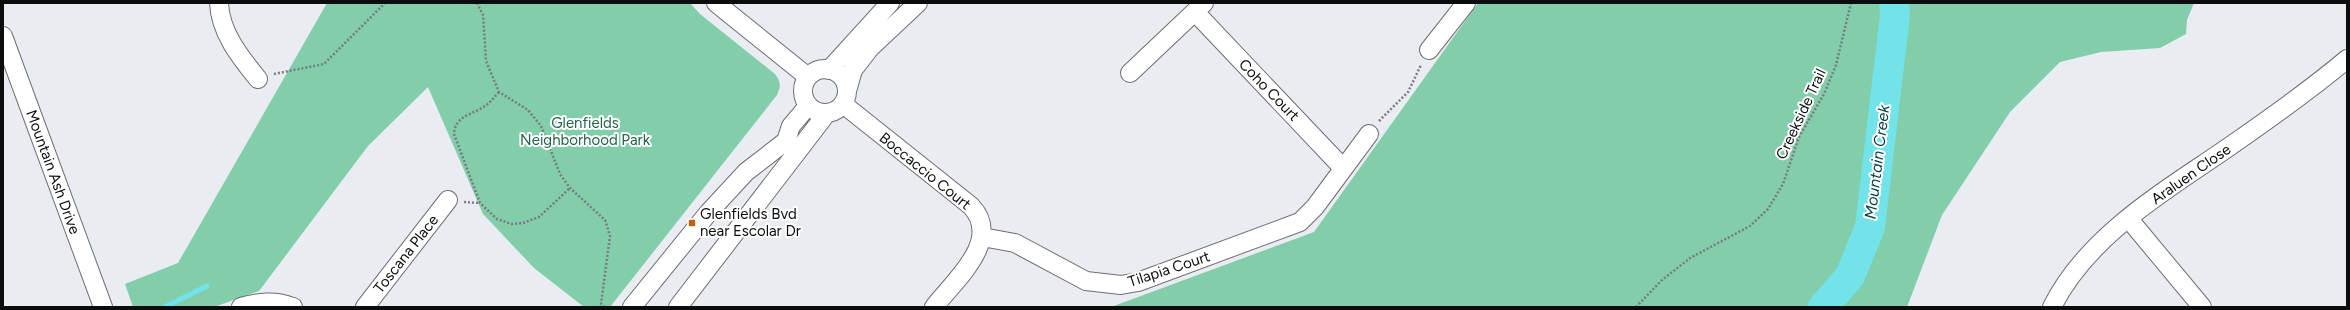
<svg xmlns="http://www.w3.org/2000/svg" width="2350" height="310" viewBox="0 0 2350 310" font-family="Figtree,sans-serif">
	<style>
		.green { fill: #82cdaa }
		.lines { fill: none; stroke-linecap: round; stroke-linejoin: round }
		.stream { stroke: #72e3e9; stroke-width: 5 }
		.river { stroke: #72e3e9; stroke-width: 30 }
		.minor-casing { stroke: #6c6e73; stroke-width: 20 }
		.path { stroke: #797b7f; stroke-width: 2.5; stroke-dasharray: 2 2; stroke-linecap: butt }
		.minor { stroke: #fff; stroke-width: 18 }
		.poi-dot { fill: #be6110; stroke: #fff; stroke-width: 1.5 }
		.labels { text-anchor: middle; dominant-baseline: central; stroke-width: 4; stroke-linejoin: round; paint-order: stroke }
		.street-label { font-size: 15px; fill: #0b0c0e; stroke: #fff }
		.park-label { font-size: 15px; fill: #226349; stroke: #fff }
		.poi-label { font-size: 15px; fill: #0b0c0e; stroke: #fff; text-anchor: start }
		.water-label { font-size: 16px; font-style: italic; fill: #063d40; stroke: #fff }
	</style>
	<rect width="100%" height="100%" fill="#e9ecf1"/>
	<path class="green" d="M 327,3 L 690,3 L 700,14 L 775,74 C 781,82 781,86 777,95 L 610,307 L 584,307 L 534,268 L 483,214 L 428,87 L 368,146 L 259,291 L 214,307 L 133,307 L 125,284 L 178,263 Z
		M 1478,3 L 2194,3 L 2187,20 L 2186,34 L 2160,48 L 2101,52 L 2060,62 L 2010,112 L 1942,215 L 1907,307 L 1111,307 L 1314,232 Z"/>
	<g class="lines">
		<path class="stream" d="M 165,307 L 207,286"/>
		<path class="river" d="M 1823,307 L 1850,276 L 1870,227 L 1895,15 L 1894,3"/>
		<g class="minor-casing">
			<path id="minor" d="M 219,3 C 220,32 240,57 258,79
				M 716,3 L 808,77
				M 1195,12 L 1343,168
				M 3,36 L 103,307
				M 1429,50 L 1466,3
				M803 91a22 22 0 1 1 44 0a22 22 0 1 1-44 0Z
				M 829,70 L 890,3
				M 1130,73 L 1204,3
				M 847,91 L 853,70 L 870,48 L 918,3
				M 843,104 L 971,206 C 1003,240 955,280 934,307
				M 2128,218 L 2202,307
				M 982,237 L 1015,243 L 1086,281 L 1121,285 L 1138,282 L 1300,222 L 1315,207 L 1369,134
				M 241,307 C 259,302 275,300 293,307
				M 365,307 L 448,200
				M 632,307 L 709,212 L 746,172 L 786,141 L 791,126 L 808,106
				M 678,307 L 827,113
				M 2052,307 C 2087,237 2160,194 2223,151 C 2265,122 2308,92 2347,59"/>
		</g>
		<path class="path" d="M 477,3 L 483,15 L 486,61 L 499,92 L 528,110 L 541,126 L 560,174 L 570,188 L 605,220 L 610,236 L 601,304 L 604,307
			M 274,74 L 324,64 L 385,3
			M 499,92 C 493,99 488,105 480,109 C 467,116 455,118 454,134 L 480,203 L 497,219 L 512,224 L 523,223 L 539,217 L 570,188
			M 1379,121 L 1408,92 L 1421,65
			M 464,202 L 480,203
			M 1636,307 L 1661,281 L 1690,258 L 1750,226 L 1768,209 L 1783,184 L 1799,137 L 1824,94 L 1836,65 L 1851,3"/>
		<use href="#minor" class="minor"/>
	</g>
	<rect class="poi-dot" x="688" y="219" width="8" height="8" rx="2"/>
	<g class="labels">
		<g class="street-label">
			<text transform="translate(1269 90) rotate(46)">Coho Court</text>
			<text transform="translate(1801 114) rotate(-65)">Creekside Trail</text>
			<text transform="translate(925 171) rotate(39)">Boccaccio Court</text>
			<text transform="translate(53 172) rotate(70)">Mountain Ash Drive</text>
			<text transform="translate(2191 174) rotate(-35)">Araluen Close</text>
			<text transform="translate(406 254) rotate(-52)">Toscana Place</text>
			<text transform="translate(1169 269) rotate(-18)">Tilapia Court</text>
		</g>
		<g class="park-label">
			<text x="585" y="123">Glenfields<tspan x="585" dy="17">Neighborhood Park</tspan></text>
		</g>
		<g class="poi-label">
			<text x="700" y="214">Glenfields Bvd<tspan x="700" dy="17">near Escolar Dr</tspan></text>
		</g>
		<g class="water-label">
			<text transform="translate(1877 162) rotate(-83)">Mountain Creek</text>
		</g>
	</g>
	<rect width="2350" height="310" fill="none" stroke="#0b0c0e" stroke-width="8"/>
</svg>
